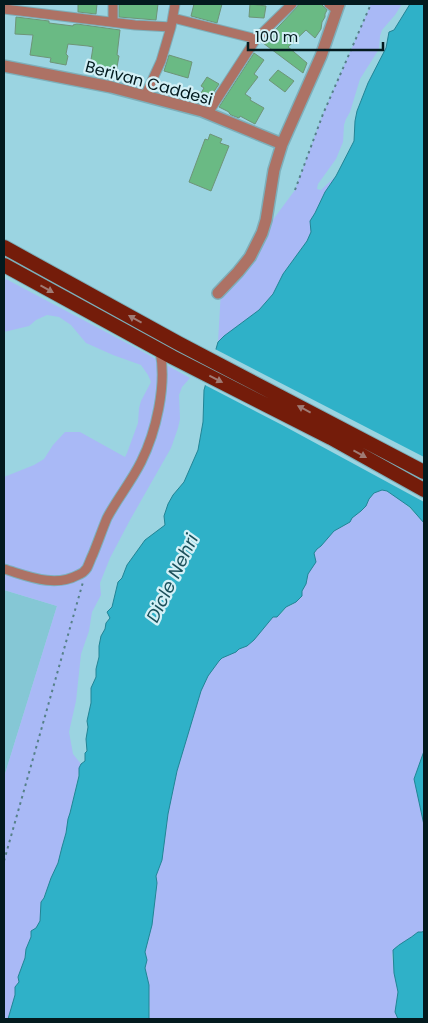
<svg xmlns="http://www.w3.org/2000/svg" width="428" height="1023" viewBox="0 0 428 1023" font-family="Poppins,sans-serif">
	<style>
		.built { fill: #85c7d5 }
		.green { fill: #a9b9f6 }
		.water { fill: #2fb1c8; stroke: #228495 }
		.pier { fill: #9bd4e1 }
		.building { fill: #6aba84; stroke: #6d9578 }
		.lines { fill: none; stroke-linecap: round; stroke-linejoin: round }
		.minor-casing { stroke: #7dafba; stroke-width: 11 }
		.tertiary-casing { stroke: #7dafba; stroke-width: 14 }
		.trunk-casing { stroke: #7dafba; stroke-width: 16 }
		.path { stroke: #568089; stroke-width: 2; stroke-dasharray: 2.5 4; stroke-linecap: butt }
		.minor { stroke: #ad7265; stroke-width: 9 }
		.tertiary { stroke: #ad7265; stroke-width: 11 }
		.trunk { stroke: #741c0a; stroke-width: 14 }
		.oneway { fill: #9f7b74 }
		.labels { text-anchor: middle; dominant-baseline: central; stroke-width: 4.5; stroke-linejoin: round; paint-order: stroke }
		.street-label { font-size: 16px; fill: #031a1e; stroke: #d3f0f6 }
		.water-label { font-size: 18px; font-style: italic; fill: #1b4f5a; stroke: #d3f0f6 }
	</style>
	<rect width="100%" height="100%" fill="#9bd4e1"/>
	<path class="built" d="M 4,590 L 57,606 L 4,777 Z"/>
	<path class="green" d="M 371,4 L 402,4 L 395,15 L 382,30 L 380,36 L 379,49 L 360,79 L 350,112 L 346,119 L 344,125 L 343,142 L 336,159 L 318,184 L 317,189 L 321,190 L 336,176 L 325,192 L 311,221 L 311,232 L 307,241 L 283,274 L 273,294 L 259,310 L 224,336 L 218,342 L 221,290 L 295,190 L 323,114 Z
		M 4,278 L 136,348 L 190,378 L 182,387 L 179,395 L 180,419 L 178,428 L 171,448 L 130,520 L 110,558 L 100,583 L 101,595 L 92,612 L 89,631 L 81,654 L 76,701 L 69,732 L 73,754 L 81,764 L 70,813 L 68,819 L 66,833 L 62,847 L 59,863 L 51,878 L 48,889 L 45,893 L 44,898 L 41,902 L 40,921 L 26,949 L 25,958 L 18,977 L 19,982 L 15,987 L 15,995 L 8,1019 L 4,1019 L 4,777 L 57,606 L 4,590 L 4,477 L 34,465 L 44,459 L 53,445 L 65,432 L 80,432 L 125,457 L 127,453 L 138,423 L 139,408 L 141,401 L 151,382 L 148,375 L 141,365 L 113,355 L 86,343 L 71,325 L 59,317 L 47,315 L 36,320 L 29,326 L 4,332 Z
		M 382,490 C 396,492 414,513 424,523 L 424,648 L 423,654 L 423,664 L 424,682 L 424,751 L 414,779 L 424,825 L 424,931 L 422,932 L 418,932 L 407,941 L 397,946 L 392,955 L 394,973 L 398,992 L 395,1011 L 398,1019 L 149,1019 L 150,1009 L 148,1001 L 149,985 L 145,968 L 147,960 L 145,952 L 149,939 L 150,930 L 152,925 L 157,883 L 156,876 L 162,860 L 168,814 L 177,771 L 201,691 L 208,676 L 219,661 L 222,658 L 236,652 L 239,649 L 247,646 L 254,640 L 273,617 L 282,613 L 286,607 L 292,605 L 306,584 L 308,574 L 315,562 L 314,553 L 317,549 L 321,546 L 334,531 L 349,522 L 352,518 L 361,511 L 366,506 L 369,499 L 374,493 Z"/>
	<path class="water" d="M 410,4 L 424,4 L 424,523 L 410,507 L 387,491 L 382,490 L 374,493 L 369,499 L 366,506 L 361,511 L 352,518 L 350,522 L 334,531 L 321,546 L 317,549 L 314,553 L 316,562 L 308,574 L 306,584 L 302,591 L 302,596 L 296,602 L 286,607 L 277,617 L 273,617 L 254,640 L 247,646 L 239,649 L 236,652 L 222,658 L 219,661 L 208,676 L 201,691 L 177,771 L 168,814 L 162,860 L 156,876 L 157,883 L 152,925 L 145,952 L 147,960 L 145,968 L 149,985 L 149,1019 L 8,1019 L 15,995 L 15,987 L 19,982 L 18,977 L 25,958 L 26,949 L 31,937 L 31,931 L 36,928 L 40,921 L 41,902 L 44,898 L 51,878 L 58,863 L 62,847 L 66,833 L 68,819 L 70,813 L 79,776 L 79,768 L 81,764 L 85,761 L 85,753 L 87,751 L 86,739 L 88,727 L 87,721 L 91,703 L 91,688 L 96,677 L 96,669 L 99,657 L 99,646 L 101,636 L 105,629 L 106,623 L 110,618 L 107,612 L 112,607 L 118,582 L 122,578 L 127,565 L 145,540 L 165,525 L 164,516 L 168,504 L 173,495 L 184,482 L 198,450 L 203,422 L 204,390 L 216,349 L 218,342 L 224,336 L 259,310 L 273,294 L 283,274 L 307,241 L 311,232 L 310,221 L 315,213 L 325,192 L 336,176 L 354,141 L 355,121 L 357,111 L 368,83 L 386,48 L 389,32 L 394,30 Z
		M 424,751 L 424,825 L 414,779 Z
		M 424,931 L 424,1019 L 398,1019 L 395,1012 L 398,992 L 394,973 L 393,950 C 400,943 410,939 418,932 L 422,932 Z"/>
	<path class="pier" d="M 213,348 L 424,457 L 424,502 L 284,426 L 203,384 Z"/>
	<path class="building" d="M 78,4 L 97,4 L 96,14 L 78,12 Z
		M 119,4 L 158,4 L 156,20 L 119,17 Z
		M 194,4 L 222,4 L 217,23 L 191,16 Z
		M 250,4 L 266,6 L 264,18 L 249,17 Z
		M 299,4 L 321,4 L 327,10 L 325,14 L 325,17 L 322,22 L 321,29 L 315,38 L 306,30 L 288,47 L 307,63 L 303,73 L 263,43 L 296,8 Z
		M 16,17 L 49,21 L 49,23 L 73,26 L 73,25 L 77,24 L 120,30 L 117,55 L 119,56 L 115,78 L 89,73 L 93,47 L 88,46 L 68,44 L 66,54 L 68,56 L 66,65 L 50,62 L 51,58 L 30,55 L 33,35 L 15,34 Z
		M 254,53 L 264,60 L 254,74 L 258,77 L 245,94 L 251,98 L 250,100 L 264,108 L 255,124 L 240,116 L 239,118 L 231,115 L 229,113 L 229,112 L 219,107 Z
		M 169,55 L 192,62 L 188,78 L 164,71 Z
		M 278,70 L 294,81 L 285,92 L 269,80 Z
		M 207,77 L 219,84 L 207,102 L 198,98 L 204,88 L 201,86 Z
		M 210,134 L 222,139 L 220,143 L 229,146 L 211,191 L 189,182 L 205,139 L 208,140 Z"/>
	<g class="lines">
		<g class="minor-casing">
			<path id="minor" d="M 113,4 L 113,22
				M 329,4 L 337,10
				M 4,9 L 135,25 L 171,27
				M 173,18 L 256,39
				M 145,96 L 161,61 L 171,27 L 175,4
				M 208,113 L 256,39 L 292,4
				M 4,569 C 28,576 54,588 78,575 C 81,574 85,571 87,568 C 89,564 91,558 93,554 C 98,542 102,530 107,518 C 117,499 131,482 141,462 C 156,432 167,385 160,351"/>
		</g>
		<g class="tertiary-casing">
			<path id="tertiary" d="M 4,66 L 111,87 L 202,111 L 282,144
				M 218,293 L 238,272 L 250,257 L 262,233 L 266,220 L 274,170 L 282,144 L 321,56 L 339,4"/>
		</g>
		<g class="trunk-casing">
			<path id="trunk" d="M 4,247 L 178,343 L 424,472
				M 4,265 L 172,357 L 331,438 L 424,490"/>
		</g>
		<path class="path" d="M 295,190 L 323,114 L 371,4
			M 4,861 L 83,582"/>
		<use href="#minor" class="minor"/>
		<use href="#tertiary" class="tertiary"/>
		<use href="#trunk" class="trunk"/>
	</g>
	<defs><path id="oneway-solid" d="M-6-.8H1V-3.2L6.5 0L1 3.2V.8H-6Z" transform="scale(1.25)"/></defs>
	<g class="oneway">
		<use href="#oneway-solid" transform="translate(47 289) rotate(29)"/>
		<use href="#oneway-solid" transform="translate(135 319) rotate(-151)"/>
		<use href="#oneway-solid" transform="translate(216 379) rotate(27)"/>
		<use href="#oneway-solid" transform="translate(304 409) rotate(-152)"/>
		<use href="#oneway-solid" transform="translate(360 454) rotate(29)"/>
	</g>
	<g class="labels">
		<g class="street-label">
			<text transform="translate(149 83) rotate(15)">Berivan Caddesi</text>
		</g>
		<g class="water-label">
			<text transform="translate(172 578) rotate(-64)">Dicle Nehri</text>
		</g>
	</g>
	<rect width="428" height="1023" fill="none" stroke="#031a1e" stroke-width="10"/>
	<path d="M248 42v8h135v-8" fill="none" stroke="#031a1e" stroke-width="2.5"/>
	<text x="255" y="42" font-size="15" fill="#031a1e" stroke="#d3f0f6" stroke-width="4" paint-order="stroke">100 m</text>
</svg>
